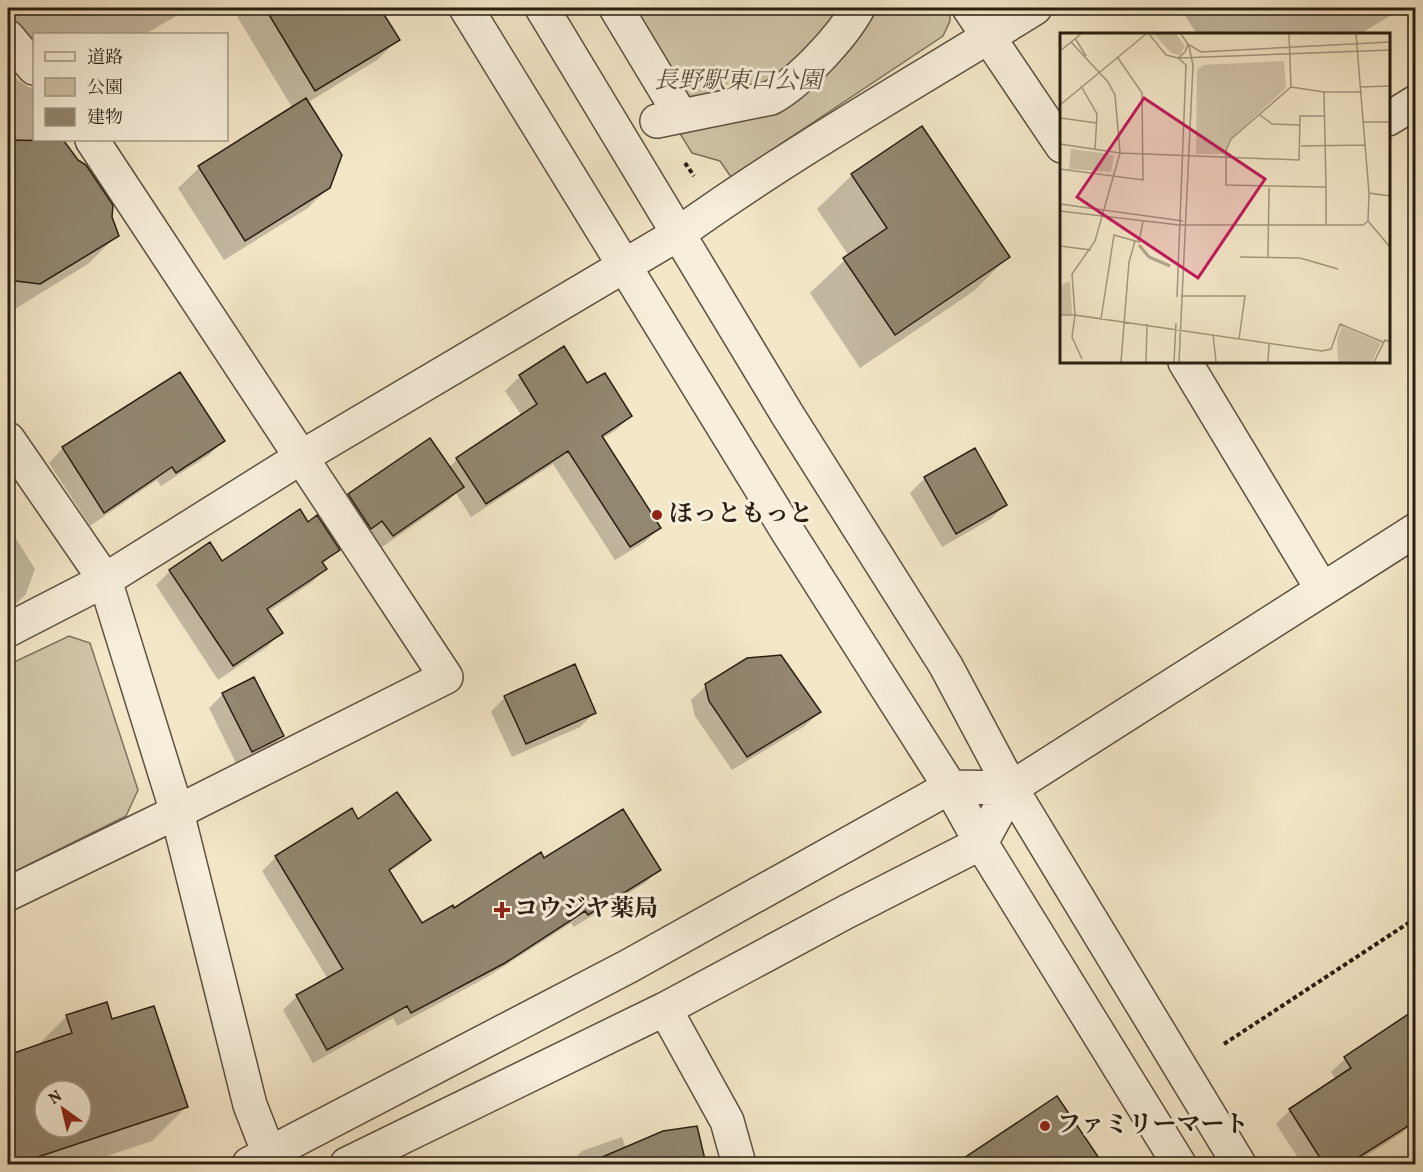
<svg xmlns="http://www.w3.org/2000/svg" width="1423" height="1172" viewBox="0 0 1423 1172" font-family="Vollkorn,'Noto Serif JP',serif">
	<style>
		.green { fill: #d1c5a9; stroke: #7d725d; stroke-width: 1.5 }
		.shadow { fill: #0003; fill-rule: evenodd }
		.building { fill: #928770; stroke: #291e11; stroke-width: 1.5; fill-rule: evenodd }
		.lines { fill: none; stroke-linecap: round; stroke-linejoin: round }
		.minor-casing { stroke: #5c503f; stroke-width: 36 }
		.path { stroke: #291e11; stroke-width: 4; stroke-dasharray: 4.5 3; stroke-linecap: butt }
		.minor { stroke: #f7efdb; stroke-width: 33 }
		.poi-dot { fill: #8f2418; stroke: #f7efdb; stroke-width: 2 }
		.labels { text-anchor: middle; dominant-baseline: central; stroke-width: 6; stroke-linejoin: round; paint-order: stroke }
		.park-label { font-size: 24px; font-style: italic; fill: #5b503f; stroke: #f7efdb }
		.poi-label { font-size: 24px; font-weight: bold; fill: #291e11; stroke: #f7efdb; text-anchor: start }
		.inset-river { fill: none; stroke: #aea38a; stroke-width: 3 }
		.inset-road { fill: none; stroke: #a2977f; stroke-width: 1.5 }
		.view { fill: #c2185b; fill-opacity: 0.15; stroke: #c2185b; stroke-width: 3 }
		.inset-edge { fill: none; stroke: #291e11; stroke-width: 3 }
	</style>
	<rect width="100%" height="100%" fill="#f3e7c8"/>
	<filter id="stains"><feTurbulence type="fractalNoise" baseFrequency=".00333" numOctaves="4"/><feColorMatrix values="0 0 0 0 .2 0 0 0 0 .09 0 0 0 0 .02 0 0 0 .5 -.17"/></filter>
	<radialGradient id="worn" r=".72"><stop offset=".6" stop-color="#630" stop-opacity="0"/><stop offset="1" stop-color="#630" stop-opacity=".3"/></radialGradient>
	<path class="green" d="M 603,8 L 950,8 L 950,21 L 943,36 L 731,177 L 720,161 L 692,153 Z
		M 69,636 L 90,643 L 138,790 L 126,816 L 8,875 L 8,665 Z"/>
	<path class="shadow" d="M 8,8 L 190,8 L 145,34 L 34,34 L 34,52 Z
		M 232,8 L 378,8 L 398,40 L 377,60 L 307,103 L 329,187 L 308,208 L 224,260 L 178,188 L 199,168 L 293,109 Z
		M 1180,8 L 1403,8 L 1360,34 L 1197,34 Z
		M 8,69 L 19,81 L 28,87 L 34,88 L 34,140 L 40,140 L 40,142 L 117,235 L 88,264 L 10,312 L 8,312 Z
		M 852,175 L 1008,257 L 974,291 L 860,368 L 810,293 L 849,256 L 817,209 Z
		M 564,349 L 587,385 L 631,416 L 616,430 L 602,439 L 659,528 L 645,542 L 615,560 L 553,464 L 471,517 L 456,493 L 448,501 L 378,550 L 335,509 L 349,495 L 449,468 L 457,459 L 522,416 L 505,391 L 520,376 Z
		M 223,441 L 209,455 L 161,486 L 157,480 L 90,526 L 49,463 L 63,448 Z
		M 975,450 L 1005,505 L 991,519 L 942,547 L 910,493 L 925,478 Z
		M 8,526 L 35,569 L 26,594 L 8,612 Z
		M 338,549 L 322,565 L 325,569 L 311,583 L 268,612 L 281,632 L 267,647 L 218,680 L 156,585 L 170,571 L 221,563 Z
		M 706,686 L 819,712 L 805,726 L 732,770 L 695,716 L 691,700 Z
		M 223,694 L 282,736 L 268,750 L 237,765 L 209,708 Z
		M 505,697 L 595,712 L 580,727 L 512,757 L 491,712 Z
		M 351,811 L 358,821 L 429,840 L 415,854 L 389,872 L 421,925 L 454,911 L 659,870 L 645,883 L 574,927 L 571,923 L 489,976 L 397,1026 L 393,1018 L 313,1063 L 283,1010 L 297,996 L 328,979 L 262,871 L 276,857 Z
		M 1416,1011 L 1416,1120 L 1402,1133 L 1354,1164 L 1302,1164 L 1276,1124 L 1290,1110 L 1336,1080 L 1331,1072 L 1345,1059 Z
		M 67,1016 L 111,1021 L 186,1107 L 152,1141 L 83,1164 L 8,1164 L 8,1057 L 36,1047 ZM 45,1091 L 81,1091 L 81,1127 L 45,1127 Z
		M 1057,1098 L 1096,1156 L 1088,1164 L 958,1164 Z
		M 695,1128 L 705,1164 L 569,1164 L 582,1151 L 622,1137 L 626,1149 Z"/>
	<path class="building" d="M 265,8 L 380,8 L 400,40 L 315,91 Z
		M 306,98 L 342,155 L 330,188 L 245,241 L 198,166 Z
		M 922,126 L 1010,257 L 895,335 L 843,258 L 887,228 L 851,174 Z
		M 8,140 L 64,141 L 78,160 L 86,165 L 113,205 L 112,217 L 119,236 L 40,284 L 8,280 Z
		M 564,346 L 587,383 L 605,373 L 632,416 L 602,436 L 661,528 L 630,547 L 568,451 L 486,504 L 456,458 L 537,404 L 519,375 Z
		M 180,372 L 225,441 L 176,473 L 172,467 L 104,513 L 62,447 Z
		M 430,438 L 464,487 L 393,536 L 382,521 L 371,529 L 348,494 Z
		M 975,448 L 1007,505 L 956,534 L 924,477 Z
		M 300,509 L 308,522 L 317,515 L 340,550 L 322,562 L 327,569 L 267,609 L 283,633 L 233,666 L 169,570 L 210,542 L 222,561 Z
		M 781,655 L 821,712 L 747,757 L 709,701 L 705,684 L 747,658 Z
		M 575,664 L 596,713 L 526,744 L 504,696 Z
		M 254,677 L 284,736 L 252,752 L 222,693 Z
		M 397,792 L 431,840 L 389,870 L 422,923 L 453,905 L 454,908 L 541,852 L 544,858 L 623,809 L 661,870 L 588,915 L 585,911 L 505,963 L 411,1013 L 407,1006 L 327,1050 L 296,995 L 343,969 L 275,856 L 352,808 L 358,819 Z
		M 107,1002 L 112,1019 L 154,1006 L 188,1107 L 17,1164 L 8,1164 L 8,1055 L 72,1033 L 66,1015 ZM 45,1091 L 81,1091 L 81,1127 L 45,1127 Z
		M 1416,1009 L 1416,1121 L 1348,1164 L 1324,1164 L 1289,1109 L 1351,1068 L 1344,1057 Z
		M 1057,1096 L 1103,1164 L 955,1164 Z
		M 697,1126 L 706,1164 L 586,1164 L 663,1131 Z"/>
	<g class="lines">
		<g class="minor-casing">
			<path id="minor" d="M 466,8 L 786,529 L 950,787 L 981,843 L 1179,1164
				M 542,8 L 787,414 L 946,666 L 1011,788 L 1239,1164
				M 616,8 L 681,116
				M 969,8 L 1062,146
				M 8,37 L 34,68
				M 1388,119 L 1416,102
				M 657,121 L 771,98 C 801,81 842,37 858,8
				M 1185,362 L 1322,589
				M 8,439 L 105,580 L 177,812 L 250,1105 L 273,1164
				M 8,630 L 105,580 L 300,458 L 678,234 C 792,152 916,82 1035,8
				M 8,894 L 177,812 L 446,677 L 92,140
				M 665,1009 L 727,1121 L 739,1164
				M 249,1164 L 629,966 L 950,787 L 1011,788
				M 347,1164 L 665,1009 L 844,913 L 981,843 L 1011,788 L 1416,530"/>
		</g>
		<path class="path" d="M 685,163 L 694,176
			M 1224,1044 L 1416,918"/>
		<use href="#minor" class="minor"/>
	</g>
	<g class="poi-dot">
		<circle cx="657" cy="515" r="6"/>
		<path d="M499 901h6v6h6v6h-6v6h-6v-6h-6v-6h6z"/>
		<circle cx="1045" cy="1126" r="6"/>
	</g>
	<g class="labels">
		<g class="park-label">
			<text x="738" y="82">長野駅東口公園</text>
		</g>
		<g class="poi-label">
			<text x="669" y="515">ほっともっと</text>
			<text x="514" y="910">コウジヤ薬局</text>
			<text x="1057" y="1126">ファミリーマート</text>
		</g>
	</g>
	<g transform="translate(1060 33)">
		<rect width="330" height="330" fill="#f3e7c8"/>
		<path d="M 94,1 L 116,1 L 125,13 L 120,22 L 111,20 ZM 224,28 L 226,55 L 170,106 L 164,121 L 136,121 L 137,37 L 143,32 ZM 11,116 L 54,122 L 51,139 L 9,136 ZM 10,248 L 12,281 L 0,281 L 0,253 ZM 282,293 L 321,310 L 312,329 L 278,329 L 277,307 Z" fill="#d1c5a9"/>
		<path class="inset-river" d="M 79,212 L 89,224 L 110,233"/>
		<path class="inset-road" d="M 89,1 L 106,22 L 118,25 L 330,17M 229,1 L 231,54M 15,5 L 26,23M 11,9 L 48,49 L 55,62 L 60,120 L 35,208 L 12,241M 0,18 L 21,1M 118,25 L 125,19 L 128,11 L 141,19 L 330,9M 21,53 L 37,81 L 35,117M 231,54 L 171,106 L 166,118 L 166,152 L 266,154 L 266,191M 231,54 L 264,59 L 302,59M 301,54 L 330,53M 264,59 L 266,154M 0,72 L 86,1M 200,82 L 212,91 L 240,92M 0,85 L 37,90M 303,89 L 330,89M 0,111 L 60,120 L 239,127 L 240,83 L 264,83M 241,113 L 305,112M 0,136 L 83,147 L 82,60 L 58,25M 309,160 L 330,163M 0,171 L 123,188M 0,178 L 119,192 L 303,192 L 308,188 L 309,160 L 296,1M 308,188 L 330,214M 0,213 L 31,217M 180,224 L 240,225 L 278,236M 208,224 L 209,155M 12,241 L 15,282 L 262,318 L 271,316 L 280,291 L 323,309M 121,263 L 185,263 L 179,306M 117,264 L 126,32 L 118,25M 0,282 L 15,282 L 12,304 L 22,326M 41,286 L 54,202 L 79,209 L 83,188M 153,301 L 156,329M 61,329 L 69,229 L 75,208M 86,329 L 87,291M 114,329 L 116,290M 119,329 L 133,32 L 129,13 L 121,1M 208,329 L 209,311M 314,329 L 325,307 L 330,309"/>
		<path class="view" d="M 84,65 L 205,146 L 138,245 L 17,164 Z"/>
		<rect width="330" height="330" class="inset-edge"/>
	</g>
	<rect width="1423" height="1172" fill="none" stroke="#f3e7c8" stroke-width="30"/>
	<rect x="9" y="9" width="1405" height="1154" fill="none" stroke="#291e11" stroke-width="3"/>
	<rect x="15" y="15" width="1393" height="1142" fill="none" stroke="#291e11" stroke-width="1.5"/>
	<rect x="33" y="33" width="195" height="108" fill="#f7efdb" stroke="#a59b8a" stroke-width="1.5"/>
	<rect x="45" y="52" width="30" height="9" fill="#f7efdb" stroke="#a59b8a" stroke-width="1.5"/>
	<text x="87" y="63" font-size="18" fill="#291e11">道路</text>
	<rect x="45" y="78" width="30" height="18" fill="#d1c5a9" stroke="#a59b8a" stroke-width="1.5"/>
	<text x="87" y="93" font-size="18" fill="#291e11">公園</text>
	<rect x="45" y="108" width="30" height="18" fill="#928770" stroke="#a59b8a" stroke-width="1.5"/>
	<text x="87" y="123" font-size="18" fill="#291e11">建物</text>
	<g transform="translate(63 1109) rotate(326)"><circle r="28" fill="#f7efdb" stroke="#a59b8a" stroke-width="1.5"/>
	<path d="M0-4.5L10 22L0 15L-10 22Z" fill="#8f2418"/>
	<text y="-9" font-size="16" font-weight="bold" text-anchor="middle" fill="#291e11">N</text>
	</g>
	<rect width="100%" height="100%" filter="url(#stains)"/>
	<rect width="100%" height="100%" fill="url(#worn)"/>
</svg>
